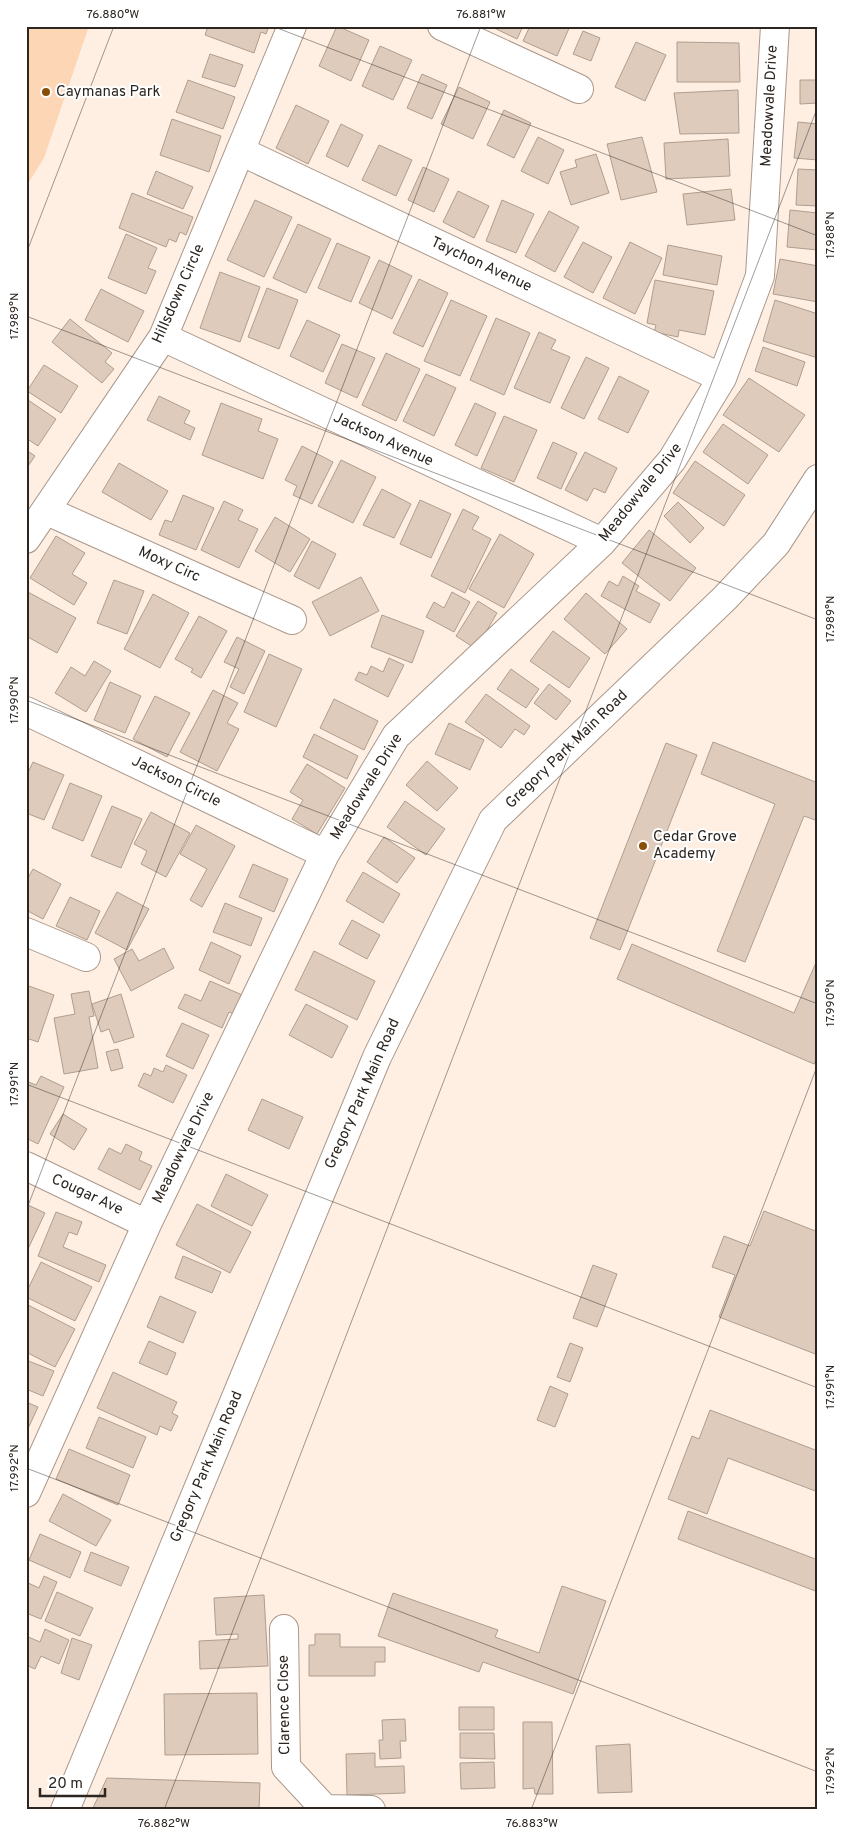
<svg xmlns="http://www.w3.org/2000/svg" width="844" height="1836" viewBox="0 0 844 1836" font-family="Overpass,sans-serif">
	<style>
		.green { fill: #fdd6b6 }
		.building { fill: #decbbc; stroke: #af9d8e }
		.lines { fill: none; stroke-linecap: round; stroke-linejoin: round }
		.minor-casing { stroke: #aa988a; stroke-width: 30 }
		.minor { stroke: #fff; stroke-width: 28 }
		.ticks { fill: none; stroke: #2c2520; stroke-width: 1; stroke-opacity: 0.45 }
		.poi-dot { fill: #894e08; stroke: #fff; stroke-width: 2 }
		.labels { text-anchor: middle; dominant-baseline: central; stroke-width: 4; stroke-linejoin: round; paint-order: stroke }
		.poi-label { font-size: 15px; fill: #2c2520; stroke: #fff; text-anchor: start }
		.street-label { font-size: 15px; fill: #2c2520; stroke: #fff }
		.neatline { fill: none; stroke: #2c2520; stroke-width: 2 }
		.ticks-label { font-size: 12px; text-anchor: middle; fill: #2c2520 }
	</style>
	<rect width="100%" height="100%" fill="#ffefe3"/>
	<path class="green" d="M 26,26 L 89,26 L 44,158 L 26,187 Z"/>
	<path class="building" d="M 208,26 L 269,26 L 266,34 L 261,32 L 254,53 L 205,35 Z
		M 337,26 L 369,40 L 351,81 L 319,66 Z
		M 490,26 L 523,26 L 517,39 Z
		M 530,26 L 570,26 L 557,56 L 523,41 Z
		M 583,31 L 600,38 L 591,61 L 573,54 Z
		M 636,42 L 666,55 L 645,101 L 615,87 Z
		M 677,42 L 739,43 L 740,82 L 677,82 Z
		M 380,46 L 412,60 L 393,100 L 362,86 Z
		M 210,54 L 243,65 L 235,87 L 202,77 Z
		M 422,74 L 447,85 L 432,119 L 407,108 Z
		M 188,80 L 235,97 L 223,129 L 176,112 Z
		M 800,80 L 818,80 L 818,103 L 800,104 Z
		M 459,87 L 490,102 L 473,139 L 441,124 Z
		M 738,90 L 739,133 L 680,134 L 674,93 Z
		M 296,105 L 329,121 L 308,164 L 276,148 Z
		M 504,110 L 531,123 L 514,158 L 487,145 Z
		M 172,119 L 221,136 L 209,172 L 160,155 Z
		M 798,122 L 818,124 L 818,160 L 794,158 Z
		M 341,124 L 363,135 L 348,167 L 326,156 Z
		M 538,137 L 564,150 L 548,184 L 521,171 Z
		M 642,137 L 657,192 L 621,200 L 607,144 Z
		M 728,139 L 730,176 L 666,179 L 664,143 Z
		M 379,145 L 412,160 L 396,196 L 362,180 Z
		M 596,154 L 609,193 L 571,205 L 560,172 L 577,167 L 575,160 Z
		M 423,167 L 449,179 L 434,212 L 408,200 Z
		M 798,169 L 818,170 L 818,206 L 796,205 Z
		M 156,171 L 193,187 L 183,209 L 147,194 Z
		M 731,189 L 735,220 L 687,225 L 683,194 Z
		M 458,191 L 489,206 L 474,238 L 443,222 Z
		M 132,193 L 193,217 L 186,235 L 180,232 L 176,242 L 169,239 L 166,247 L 119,228 Z
		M 255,200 L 292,217 L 264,277 L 227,260 Z
		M 502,200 L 534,214 L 516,253 L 486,241 Z
		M 790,210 L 818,213 L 818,250 L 787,247 Z
		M 549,211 L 579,227 L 555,272 L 525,256 Z
		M 298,224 L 331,239 L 306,293 L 273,278 Z
		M 126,234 L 157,248 L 148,268 L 156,271 L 146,294 L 108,278 Z
		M 583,242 L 612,257 L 593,293 L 564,277 Z
		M 630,242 L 662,258 L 635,314 L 603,298 Z
		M 337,243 L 370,257 L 351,302 L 318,288 Z
		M 668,245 L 722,256 L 717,285 L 663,275 Z
		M 780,259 L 818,266 L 818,302 L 773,294 Z
		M 379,260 L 412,276 L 392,319 L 359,303 Z
		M 220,272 L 260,287 L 240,342 L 200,328 Z
		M 419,279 L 448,293 L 423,347 L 393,333 Z
		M 655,280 L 714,291 L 705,335 L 679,330 L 678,337 L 654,332 L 656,325 L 647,323 Z
		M 267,288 L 298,300 L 279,349 L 248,337 Z
		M 101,289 L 144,311 L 128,342 L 85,320 Z
		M 451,300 L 487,316 L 460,376 L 424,361 Z
		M 775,300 L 818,314 L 818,358 L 763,341 Z
		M 496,318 L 530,333 L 504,395 L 470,380 Z
		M 70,319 L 112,353 L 105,362 L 114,369 L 102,383 L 52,342 Z
		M 307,320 L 340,335 L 323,372 L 290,356 Z
		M 539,332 L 556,340 L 551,349 L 570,357 L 550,403 L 514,388 Z
		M 342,344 L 375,358 L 357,398 L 325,383 Z
		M 763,347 L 805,362 L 797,386 L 755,371 Z
		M 386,353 L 420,369 L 396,421 L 362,405 Z
		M 586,357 L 609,368 L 584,419 L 561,408 Z
		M 44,365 L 78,386 L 61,413 L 27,391 Z
		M 426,374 L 456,388 L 434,436 L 403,421 Z
		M 619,376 L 649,391 L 628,433 L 598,419 Z
		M 749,378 L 805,415 L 779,452 L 723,415 Z
		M 159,396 L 190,411 L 184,423 L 195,428 L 190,440 L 147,420 Z
		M 28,400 L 56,419 L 38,446 L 26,438 Z
		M 221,403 L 262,419 L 258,431 L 278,439 L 263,479 L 202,455 Z
		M 475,403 L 496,413 L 477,456 L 455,445 Z
		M 504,416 L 537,430 L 514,482 L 481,468 Z
		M 723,424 L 768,455 L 748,484 L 703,452 Z
		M 553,442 L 577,453 L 561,489 L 537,478 Z
		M 302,446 L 333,462 L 312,504 L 293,495 L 297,486 L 285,480 Z
		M 26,450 L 35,456 L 26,469 Z
		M 585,452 L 617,468 L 605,493 L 594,488 L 587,501 L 565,490 Z
		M 341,460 L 376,477 L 353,523 L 318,506 Z
		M 695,461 L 745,495 L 724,526 L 673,493 Z
		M 119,463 L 168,491 L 151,520 L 102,492 Z
		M 382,489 L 411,504 L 394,538 L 363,525 Z
		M 183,495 L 214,508 L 196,550 L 159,535 L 165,520 L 172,522 Z
		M 420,500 L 451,514 L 431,558 L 400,544 Z
		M 224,501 L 243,510 L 238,520 L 258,529 L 239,568 L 201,550 Z
		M 678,502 L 704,528 L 690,543 L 664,516 Z
		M 463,509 L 479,517 L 472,529 L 491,539 L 465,593 L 431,576 Z
		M 275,517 L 310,539 L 290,572 L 255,551 Z
		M 649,530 L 696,568 L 670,601 L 622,563 Z
		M 500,534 L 534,554 L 504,608 L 469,589 Z
		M 56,536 L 85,553 L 72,574 L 87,583 L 74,605 L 30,578 Z
		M 312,541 L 336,554 L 319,589 L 294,576 Z
		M 623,576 L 639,586 L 636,591 L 660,604 L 650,623 L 601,596 L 609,581 L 618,586 Z
		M 361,577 L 379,611 L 330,636 L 312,602 Z
		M 114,580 L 144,591 L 127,634 L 97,623 Z
		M 26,591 L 76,618 L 57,653 L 26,636 Z
		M 452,592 L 470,602 L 454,632 L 426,617 L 434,602 L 444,608 Z
		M 586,593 L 627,629 L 605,654 L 564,619 Z
		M 153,594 L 189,613 L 160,668 L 124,649 Z
		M 478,601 L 497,613 L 476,649 L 456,636 Z
		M 382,615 L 424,631 L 412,663 L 371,647 Z
		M 199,616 L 227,631 L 201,678 L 191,672 L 193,669 L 175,659 Z
		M 553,631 L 590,658 L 569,688 L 530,661 Z
		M 237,637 L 265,651 L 244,694 L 230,687 L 239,669 L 224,662 Z
		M 269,654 L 302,669 L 276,727 L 244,712 Z
		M 389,658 L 404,665 L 388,697 L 355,680 L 359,672 L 367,675 L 371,666 L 383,672 Z
		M 94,661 L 111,671 L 86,712 L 55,693 L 71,667 L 85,676 Z
		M 511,669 L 539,689 L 526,708 L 497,689 Z
		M 110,682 L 141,696 L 125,733 L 94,720 Z
		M 549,684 L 571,701 L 556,720 L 534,703 Z
		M 213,690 L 238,703 L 227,723 L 239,729 L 217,771 L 180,752 Z
		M 486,694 L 530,726 L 524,735 L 515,729 L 501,748 L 465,722 Z
		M 155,696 L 190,713 L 167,757 L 133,739 Z
		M 334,699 L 378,721 L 364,750 L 320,728 Z
		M 449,723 L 484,740 L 470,770 L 435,754 Z
		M 314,734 L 358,756 L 347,779 L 303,757 Z
		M 713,742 L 818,783 L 818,821 L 804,816 L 745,962 L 717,951 L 775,804 L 701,774 Z
		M 666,743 L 697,755 L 620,950 L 590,938 Z
		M 427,761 L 458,788 L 437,811 L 406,785 Z
		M 33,762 L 64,775 L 44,820 L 26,813 L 26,777 Z
		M 307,764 L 345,788 L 317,834 L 292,819 L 303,800 L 290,792 Z
		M 70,783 L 102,796 L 83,841 L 52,828 Z
		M 405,801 L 445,829 L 426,855 L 387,827 Z
		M 112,806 L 142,819 L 121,868 L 91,856 Z
		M 151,812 L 190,833 L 166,877 L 141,864 L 147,851 L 134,844 Z
		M 196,825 L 235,846 L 202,907 L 190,900 L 207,869 L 180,854 Z
		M 384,837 L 415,858 L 397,883 L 367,862 Z
		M 253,864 L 288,879 L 274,912 L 239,897 Z
		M 33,869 L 61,884 L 43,919 L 26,910 L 26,882 Z
		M 363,872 L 400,894 L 383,923 L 346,901 Z
		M 117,892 L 149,909 L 127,950 L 95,933 Z
		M 70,897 L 100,911 L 87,940 L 56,926 Z
		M 225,903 L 262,918 L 251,946 L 213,932 Z
		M 352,920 L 380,935 L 367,959 L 339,944 Z
		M 211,942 L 241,956 L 229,984 L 199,970 Z
		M 632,944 L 794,1013 L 818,958 L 818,1055 L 814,1064 L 617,979 Z
		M 164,948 L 174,968 L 131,991 L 114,959 L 132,949 L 139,961 Z
		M 314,951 L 375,981 L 357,1020 L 295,990 Z
		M 210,981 L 247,997 L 239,1016 L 229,1012 L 222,1028 L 178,1008 L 185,994 L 201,1001 Z
		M 26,985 L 54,995 L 38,1042 L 26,1038 Z
		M 89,991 L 94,1016 L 89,1017 L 98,1068 L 64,1074 L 54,1018 L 75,1014 L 71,994 Z
		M 121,994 L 134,1037 L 114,1043 L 109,1029 L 101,1032 L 92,1004 Z
		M 306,1004 L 348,1026 L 332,1058 L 289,1035 Z
		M 182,1023 L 209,1035 L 193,1069 L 166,1056 Z
		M 118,1049 L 123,1068 L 111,1071 L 106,1052 Z
		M 166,1065 L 187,1075 L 173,1103 L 138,1086 L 144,1073 L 151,1076 L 154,1068 L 163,1072 Z
		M 41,1076 L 64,1087 L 38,1144 L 26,1138 L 26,1081 L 36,1085 Z
		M 262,1099 L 303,1117 L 289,1149 L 248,1130 Z
		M 63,1114 L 87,1129 L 74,1150 L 50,1134 Z
		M 126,1144 L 142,1152 L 139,1160 L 152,1166 L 140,1190 L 98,1169 L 109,1148 L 121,1154 Z
		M 226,1174 L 268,1195 L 252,1226 L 211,1206 Z
		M 26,1204 L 45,1213 L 27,1251 L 26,1251 Z
		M 197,1204 L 251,1232 L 230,1273 L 176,1245 Z
		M 764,1211 L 818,1232 L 818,1355 L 719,1317 L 735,1275 L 712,1267 L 724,1236 L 750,1246 Z
		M 56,1212 L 82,1222 L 77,1235 L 69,1232 L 63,1247 L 106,1265 L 99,1282 L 38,1256 Z
		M 183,1256 L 221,1272 L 212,1293 L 175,1278 Z
		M 41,1262 L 92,1287 L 75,1321 L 26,1297 L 26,1293 Z
		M 593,1265 L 617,1274 L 597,1327 L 573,1318 Z
		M 160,1296 L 196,1312 L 183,1343 L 147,1327 Z
		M 26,1304 L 75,1329 L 55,1367 L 26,1352 Z
		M 149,1341 L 176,1353 L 167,1375 L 139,1363 Z
		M 570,1343 L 583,1348 L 570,1382 L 557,1377 Z
		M 26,1360 L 54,1371 L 43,1396 L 26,1389 Z
		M 113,1372 L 177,1402 L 172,1413 L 178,1416 L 171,1431 L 160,1426 L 157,1435 L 97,1408 Z
		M 550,1386 L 568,1394 L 555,1427 L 537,1420 Z
		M 26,1402 L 38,1407 L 26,1433 Z
		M 710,1410 L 818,1451 L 818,1492 L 728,1458 L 707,1514 L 668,1499 L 692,1436 L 699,1439 Z
		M 99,1417 L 146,1437 L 133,1468 L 86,1448 Z
		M 69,1449 L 130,1475 L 118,1505 L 56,1479 Z
		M 63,1494 L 111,1520 L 96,1546 L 49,1521 Z
		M 688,1511 L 818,1560 L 818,1592 L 678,1539 Z
		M 40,1534 L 81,1552 L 70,1578 L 29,1560 Z
		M 91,1552 L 129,1567 L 121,1586 L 84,1571 Z
		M 44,1576 L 57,1582 L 41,1619 L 26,1613 L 26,1582 L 39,1588 Z
		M 562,1586 L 606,1601 L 573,1694 L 483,1662 L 479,1672 L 378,1636 L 393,1593 L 498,1630 L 495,1637 L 539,1653 Z
		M 57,1592 L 93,1608 L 80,1636 L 45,1621 Z
		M 264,1595 L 268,1666 L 200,1669 L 199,1641 L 238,1639 L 238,1634 L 216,1635 L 214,1598 Z
		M 45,1629 L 69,1640 L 59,1664 L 41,1656 L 35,1669 L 26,1665 L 26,1636 L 40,1642 Z
		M 315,1634 L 340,1634 L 340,1647 L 385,1647 L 385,1662 L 375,1662 L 375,1676 L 309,1676 L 309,1645 L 315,1645 Z
		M 72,1638 L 92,1645 L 79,1680 L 61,1673 Z
		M 257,1693 L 258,1754 L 165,1755 L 164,1694 Z
		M 459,1707 L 494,1707 L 494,1730 L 459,1730 Z
		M 405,1719 L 406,1741 L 400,1741 L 401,1758 L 380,1759 L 379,1740 L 383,1740 L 382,1720 Z
		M 523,1722 L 552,1722 L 553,1794 L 535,1794 L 534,1788 L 523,1789 Z
		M 460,1733 L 494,1733 L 495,1759 L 460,1758 Z
		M 630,1744 L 632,1792 L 598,1793 L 596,1746 Z
		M 375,1753 L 375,1767 L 404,1766 L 405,1793 L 347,1795 L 346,1754 Z
		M 494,1762 L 495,1788 L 461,1789 L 460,1763 Z
		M 107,1778 L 260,1783 L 259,1810 L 92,1810 Z"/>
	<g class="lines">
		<g class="minor-casing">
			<path id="minor" d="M 442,26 L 579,89
				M 240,151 L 722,378
				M 163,337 L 602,542
				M 47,511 L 292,620
				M 26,539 L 163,337 L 292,26
				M 26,711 L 325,854
				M 26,932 L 86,957
				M 26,1166 L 147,1224
				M 26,1493 L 147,1224 L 325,854 L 396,736 L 602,542 L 672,460 L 722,378 L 760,276 L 775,26
				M 284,1629 L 286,1767 L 325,1809 L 371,1810
				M 65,1810 L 377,1057 L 493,820 L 725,598 L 776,544 L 818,479"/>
		</g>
		<use href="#minor" class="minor"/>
	</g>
	<path class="ticks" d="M 272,26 L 818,236M 26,254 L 114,26M 26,316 L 818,620M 26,700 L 818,1004M 26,1084 L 818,1388M 26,1211 L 481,26M 26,1468 L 818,1772M 164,1810 L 818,106M 531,1810 L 818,1064"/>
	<g class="poi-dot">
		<circle cx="46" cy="92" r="5"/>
		<circle cx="643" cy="846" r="5"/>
	</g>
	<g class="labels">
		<g class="poi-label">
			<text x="56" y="92">Caymanas Park</text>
			<text x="653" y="837">Cedar Grove<tspan x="653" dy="17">Academy</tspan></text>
		</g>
		<g class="street-label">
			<text transform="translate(770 106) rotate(-87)">Meadowvale Drive</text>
			<text transform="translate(481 265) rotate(25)">Taychon Avenue</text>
			<text transform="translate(179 294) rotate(-66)">Hillsdown Circle</text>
			<text transform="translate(383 440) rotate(25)">Jackson Avenue</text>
			<text transform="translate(641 493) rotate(-51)">Meadowvale Drive</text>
			<text transform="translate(169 565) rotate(24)">Moxy Circ</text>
			<text transform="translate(567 750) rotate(-44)">Gregory Park Main Road</text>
			<text transform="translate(176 782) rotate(26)">Jackson Circle</text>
			<text transform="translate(367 787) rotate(-58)">Meadowvale Drive</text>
			<text transform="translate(363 1094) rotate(-66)">Gregory Park Main Road</text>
			<text transform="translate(184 1148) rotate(-64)">Meadowvale Drive</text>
			<text transform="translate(87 1195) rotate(25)">Cougar Ave</text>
			<text transform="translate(207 1467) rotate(-67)">Gregory Park Main Road</text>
			<text transform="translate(285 1705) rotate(-91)">Clarence Close</text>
		</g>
	</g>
	<rect width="844" height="1836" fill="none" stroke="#ffffff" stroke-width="55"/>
	<path d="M40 1788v8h65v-8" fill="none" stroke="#2c2520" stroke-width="2.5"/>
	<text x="48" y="1788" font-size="15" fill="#2c2520" stroke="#ffffff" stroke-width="4" paint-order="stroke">20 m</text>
	<rect x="28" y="28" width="788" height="1780" class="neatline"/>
	<g class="ticks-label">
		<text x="113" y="18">76.880°W</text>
		<text x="481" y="18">76.881°W</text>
		<text transform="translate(830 235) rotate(-90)" y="4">17.988°N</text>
		<text transform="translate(14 316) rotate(-90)" y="4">17.989°N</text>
		<text transform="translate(830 619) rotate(-90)" y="4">17.989°N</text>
		<text transform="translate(14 700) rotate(-90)" y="4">17.990°N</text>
		<text transform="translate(830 1003) rotate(-90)" y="4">17.990°N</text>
		<text transform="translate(14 1084) rotate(-90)" y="4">17.991°N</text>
		<text transform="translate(830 1387) rotate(-90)" y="4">17.991°N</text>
		<text transform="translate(14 1468) rotate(-90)" y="4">17.992°N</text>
		<text transform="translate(830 1771) rotate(-90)" y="4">17.992°N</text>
		<text x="164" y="1827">76.882°W</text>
		<text x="532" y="1827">76.883°W</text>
	</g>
</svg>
